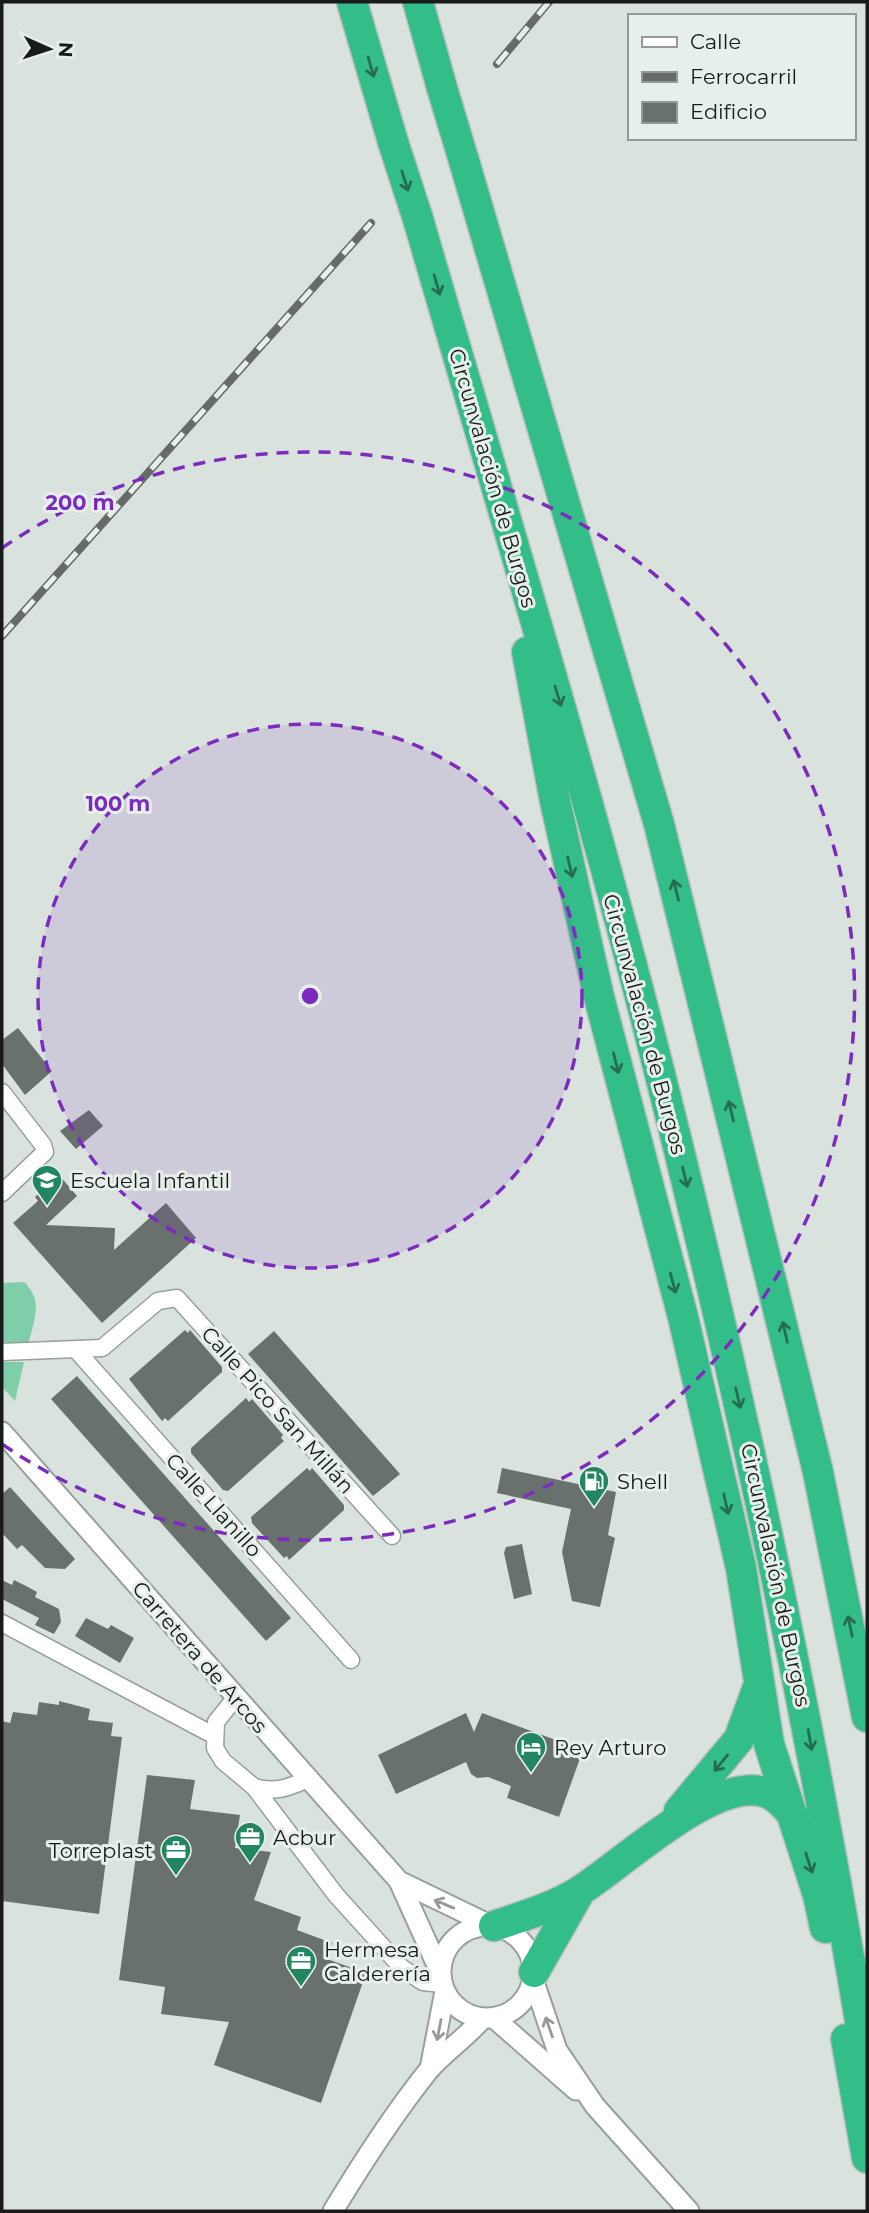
<svg xmlns="http://www.w3.org/2000/svg" width="869" height="2213" viewBox="0 0 869 2213" font-family="Montserrat,sans-serif">
	<style>
		.green { fill: #7ecfa9 }
		.building { fill: #69716d }
		.lines { fill: none; stroke-linecap: round; stroke-linejoin: round }
		.minor-casing { stroke: #97a09b; stroke-width: 19 }
		.tertiary-casing { stroke: #97a09b; stroke-width: 23 }
		.motorway-casing { stroke: #bebfbf; stroke-width: 33 }
		.minor { stroke: #fff; stroke-width: 16 }
		.tertiary { stroke: #fff; stroke-width: 19 }
		.motorway { stroke: #33bd88; stroke-width: 30 }
		.rail-casing { stroke: #666b68; stroke-width: 8 }
		.rail { stroke: #e6efea; stroke-width: 5; stroke-dasharray: 16; stroke-linecap: butt }
		.motorway-bridge-casing { stroke: #bebfbf; stroke-width: 33; stroke-linecap: butt }
		.motorway-bridge { stroke: #33bd88; stroke-width: 30 }
		.oneway { stroke: #266c51 }
		.oneway2 { stroke: #979898 }
		.ring { fill: none; stroke: #7b2cbf; stroke-width: 3.5; stroke-dasharray: 12 9 }
		.labels { text-anchor: middle; dominant-baseline: central; stroke-width: 6; stroke-linejoin: round; paint-order: stroke }
		.street-label { font-size: 21px; fill: #181b1a; stroke: #e6efea }
		.poi-label { font-size: 21px; fill: #181b1a; stroke: #e6efea; text-anchor: start }
		.centre { fill: #7b2cbf; stroke: #e6efea; stroke-width: 3.5 }
		.ring-label { font-size: 21px; text-anchor: middle; font-weight: bold; fill: #7b2cbf; stroke: #e6efea; stroke-width: 6; stroke-linejoin: round; paint-order: stroke }
	</style>
	<rect width="100%" height="100%" fill="#d9e2dd"/>
	<path class="green" d="M 24,1282 C 44,1301 34,1321 28,1345 L 2,1342 L 2,1283 Z
		M 2,1362 L 24,1362 L 15,1401 L 2,1387 Z"/>
	<path class="building" d="M 18,1028 L 52,1071 L 25,1095 L 2,1064 L 2,1040 Z
		M 89,1110 L 103,1126 L 76,1149 L 60,1131 Z
		M 59,1175 L 77,1196 L 46,1225 L 115,1228 L 114,1250 L 166,1203 L 196,1238 L 102,1323 L 13,1223 L 38,1201 L 35,1197 Z
		M 185,1330 L 188,1333 L 190,1330 L 222,1367 L 222,1372 L 168,1421 L 165,1418 L 162,1421 L 129,1379 Z
		M 274,1331 L 400,1474 L 373,1496 L 248,1354 Z
		M 77,1376 L 291,1618 L 266,1641 L 51,1399 Z
		M 246,1398 L 249,1402 L 252,1399 L 283,1435 L 281,1438 L 284,1441 L 228,1491 L 223,1490 L 191,1453 L 191,1448 Z
		M 307,1468 L 310,1471 L 312,1468 L 344,1505 L 344,1510 L 289,1560 L 287,1556 L 284,1558 L 252,1523 L 251,1517 Z
		M 502,1468 L 616,1492 L 608,1535 L 615,1538 L 600,1607 L 572,1601 L 562,1552 L 571,1509 L 497,1493 Z
		M 10,1487 L 75,1559 L 65,1569 L 45,1568 L 22,1545 L 17,1549 L 2,1533 L 2,1494 Z
		M 522,1544 L 532,1594 L 514,1599 L 504,1553 L 506,1547 Z
		M 2,1580 L 12,1585 L 14,1580 L 26,1586 L 37,1592 L 35,1597 L 59,1609 L 61,1622 L 54,1634 L 35,1625 L 39,1618 L 2,1599 Z
		M 86,1618 L 108,1629 L 111,1625 L 134,1638 L 120,1663 L 75,1636 Z
		M 59,1701 L 90,1709 L 88,1720 L 113,1723 L 111,1736 L 122,1737 L 99,1914 L 2,1901 L 2,1721 L 10,1723 L 13,1712 L 37,1715 L 39,1702 L 59,1705 Z
		M 466,1713 L 474,1732 L 482,1713 L 583,1750 L 559,1817 L 507,1798 L 511,1786 L 488,1777 L 477,1778 L 471,1774 L 466,1762 L 396,1794 L 378,1755 Z
		M 147,1775 L 195,1780 L 190,1809 L 240,1815 L 235,1848 L 271,1852 L 254,1900 L 301,1917 L 297,1930 L 332,1943 L 327,1959 L 366,1973 L 321,2103 L 214,2065 L 229,2022 L 161,2014 L 165,1987 L 119,1980 Z"/>
	<g class="lines">
		<g class="minor-casing">
			<path id="minor" d="M 2,1092 L 43,1145 L 45,1152 L 2,1193
				M 77,1351 L 351,1660
				M 2,1352 L 102,1348 L 158,1301 L 177,1298 L 392,1536
				M 2,1623 L 213,1735
				M 236,1697 L 216,1722 L 215,1748 L 223,1761 L 254,1787 L 336,1895 L 402,1968 L 423,1982 L 442,1984
				M 254,1787 C 275,1793 288,1788 308,1779"/>
		</g>
		<g class="tertiary-casing">
			<path id="tertiary" d="M 2,1432 L 399,1881 L 441,1974
				M 399,1881 L 490,1925
				M441 1972a46 46 0 1 1 92 0a46 46 0 1 1-92 0Z
				M 533,1979 L 557,2050 L 595,2106 L 689,2211
				M 494,2018 L 576,2090
				M 430,2069 L 445,1991
				M 333,2211 C 362,2163 393,2115 428,2071 C 444,2052 466,2038 483,2018"/>
		</g>
		<g class="motorway-casing">
			<path id="motorway" d="M 352,2 L 393,142
				M 418,2 L 442,88
				M 464,161 L 659,824 L 818,1472 L 867,1717
				M 418,219 C 496,488 578,756 648,1027 C 736,1370 810,1714 867,2063
				M 527,652 L 555,801 L 599,997 L 683,1317 L 741,1568 L 769,1744 L 818,1895 L 825,1928
				M 679,1811 L 739,1739 L 758,1687
				M 494,1926 C 523,1916 552,1908 578,1892 C 621,1866 712,1777 764,1792 C 776,1795 785,1806 793,1815
				M 534,1972 L 579,1893
				M 846,2039 L 867,2158"/>
		</g>
		<use href="#minor" class="minor"/>
		<use href="#tertiary" class="tertiary"/>
		<use href="#motorway" class="motorway"/>
		<g class="rail-casing">
			<path id="rail" d="M 497,64 L 549,2
				M 2,636 L 371,223"/>
		</g>
		<use href="#rail" class="rail"/>
		<g class="motorway-bridge-casing">
			<path id="motorway-bridge" d="M 442,88 L 464,161
				M 393,142 L 418,219"/>
		</g>
		<use href="#motorway-bridge" class="motorway-bridge"/>
	</g>
	<defs><path id="oneway-shaft" d="M-6 0H5M1.5-3L5.5 0L1.5 3" fill="none" stroke-width="1.6" stroke-linecap="round" stroke-linejoin="round" transform="scale(1.75)"/></defs>
	<g class="oneway">
		<use href="#oneway-shaft" transform="translate(371 67) rotate(74)"/>
		<use href="#oneway-shaft" transform="translate(405 181) rotate(72)"/>
		<use href="#oneway-shaft" transform="translate(437 285) rotate(74)"/>
		<use href="#oneway-shaft" transform="translate(558 696) rotate(73)"/>
		<use href="#oneway-shaft" transform="translate(570 867) rotate(77)"/>
		<use href="#oneway-shaft" transform="translate(676 890) rotate(-104)"/>
		<use href="#oneway-shaft" transform="translate(616 1063) rotate(76)"/>
		<use href="#oneway-shaft" transform="translate(731 1111) rotate(-104)"/>
		<use href="#oneway-shaft" transform="translate(685 1177) rotate(76)"/>
		<use href="#oneway-shaft" transform="translate(673 1283) rotate(75)"/>
		<use href="#oneway-shaft" transform="translate(785 1332) rotate(-103)"/>
		<use href="#oneway-shaft" transform="translate(738 1398) rotate(77)"/>
		<use href="#oneway-shaft" transform="translate(726 1504) rotate(77)"/>
		<use href="#oneway-shaft" transform="translate(850 1626) rotate(-102)"/>
		<use href="#oneway-shaft" transform="translate(810 1740) rotate(80)"/>
		<use href="#oneway-shaft" transform="translate(721 1763) rotate(129)"/>
		<use href="#oneway-shaft" transform="translate(809 1863) rotate(72)"/>
	</g>
	<g class="oneway2">
		<use href="#oneway-shaft" transform="translate(444 1904) rotate(-157)"/>
		<use href="#oneway-shaft" transform="translate(549 2027) rotate(-109)"/>
		<use href="#oneway-shaft" transform="translate(439 2030) rotate(101)"/>
	</g>
	<circle cx="310" cy="996" r="272" fill="#7b2cbf" fill-opacity=".12"/>
	<g class="ring">
		<circle cx="310" cy="996" r="272"/>
		<path d="M2 548A544 544 0 1 1 2 1444"/>
	</g>
	<defs>
		<g id="school-pin" transform="scale(1.575)"><path d="M0 17L-7.5 6A9.5 9.5 0 1 1 7.5 6Z" fill="#228660" stroke="#e6efea"/><path d="M0-5L7-2L0 1L-7-2ZM-4 1L0 2.5L4 1V4Q0 6-4 4Z" fill="#fff"/></g>
		<g id="fuel-pin" transform="scale(1.575)"><path d="M0 17L-7.5 6A9.5 9.5 0 1 1 7.5 6Z" fill="#228660" stroke="#e6efea"/><path d="M-5.5-6h7V0h2V4h1.3V-2.5L3-4.5l.8-.8L6-3V5H2.5V1h-1V6h-7ZM-4.2-4.7v3.2H.2V-4.7Z" fill="#fff"/></g>
		<g id="hotel-pin" transform="scale(1.575)"><path d="M0 17L-7.5 6A9.5 9.5 0 1 1 7.5 6Z" fill="#228660" stroke="#e6efea"/><path d="M-6-4.5h1.5V1H6V5H4.5V3h-9V5H-6ZM-4 0a1.8 1.8 0 1 1 3.6 0ZM.5 0V-2.5h3Q6-2.5 6 0Z" fill="#fff"/></g>
		<g id="office-pin" transform="scale(1.575)"><path d="M0 17L-7.5 6A9.5 9.5 0 1 1 7.5 6Z" fill="#228660" stroke="#e6efea"/><path d="M-6-3h4V-5.5h4V-3h4V5H-6ZM-1-4.5V-3h2v-1.5ZM-6 0V1H6V0Z" fill="#fff"/></g>
	</defs>
	<g fill-rule="evenodd">
		<use href="#school-pin" x="47" y="1180"/>
		<use href="#fuel-pin" x="594" y="1481"/>
		<use href="#hotel-pin" x="531" y="1747"/>
		<use href="#office-pin" x="250" y="1837"/>
		<use href="#office-pin" x="176" y="1850"/>
		<use href="#office-pin" x="301" y="1961"/>
	</g>
	<g class="labels">
		<g class="street-label">
			<text transform="translate(493 478) rotate(74)">Circunvalación de Burgos</text>
			<text transform="translate(645 1024) rotate(75)">Circunvalación de Burgos</text>
			<text transform="translate(278 1410) rotate(48)">Calle Pico San Millán</text>
			<text transform="translate(214 1505) rotate(48)">Calle Llanillo</text>
			<text transform="translate(776 1575) rotate(78)">Circunvalación de Burgos</text>
			<text transform="translate(200 1657) rotate(49)">Carretera de Arcos</text>
		</g>
		<g class="poi-label">
			<text x="70" y="1180">Escuela Infantil</text>
			<text x="617" y="1481">Shell</text>
			<text x="554" y="1747">Rey Arturo</text>
			<text x="273" y="1837">Acbur</text>
			<text x="153" y="1850" text-anchor="end">Torreplast</text>
			<text x="324" y="1949">Hermesa<tspan x="324" dy="24">Calderería</tspan></text>
		</g>
	</g>
	<circle cx="310" cy="996" r="10" class="centre"/>
	<g class="ring-label">
		<text x="80" y="510">200 m</text>
		<text x="118" y="811">100 m</text>
	</g>
	<rect width="869" height="2213" fill="none" stroke="#181b1a" stroke-width="7"/>
	<rect x="628" y="14" width="228" height="126" fill="#e6efea" stroke="#949a97" stroke-width="2"/>
	<rect x="642" y="37" width="35" height="10" fill="#ffffff" stroke="#949a97" stroke-width="2"/>
	<text x="690" y="49" font-size="21" fill="#181b1a">Calle</text>
	<rect x="642" y="72" width="35" height="10" fill="#666b68" stroke="#949a97" stroke-width="2"/>
	<text x="690" y="84" font-size="21" fill="#181b1a">Ferrocarril</text>
	<rect x="642" y="102" width="35" height="21" fill="#69716d" stroke="#949a97" stroke-width="2"/>
	<text x="690" y="119" font-size="21" fill="#181b1a">Edificio</text>
	<g transform="translate(49 49) rotate(93)" stroke="#e6efea" stroke-width="5" paint-order="stroke">
	<path d="M0-5L12 26L0 18L-12 26Z" fill="#181b1a"/>
	<text y="-10" font-size="19" font-weight="bold" text-anchor="middle" fill="#181b1a">N</text>
	</g>
</svg>
